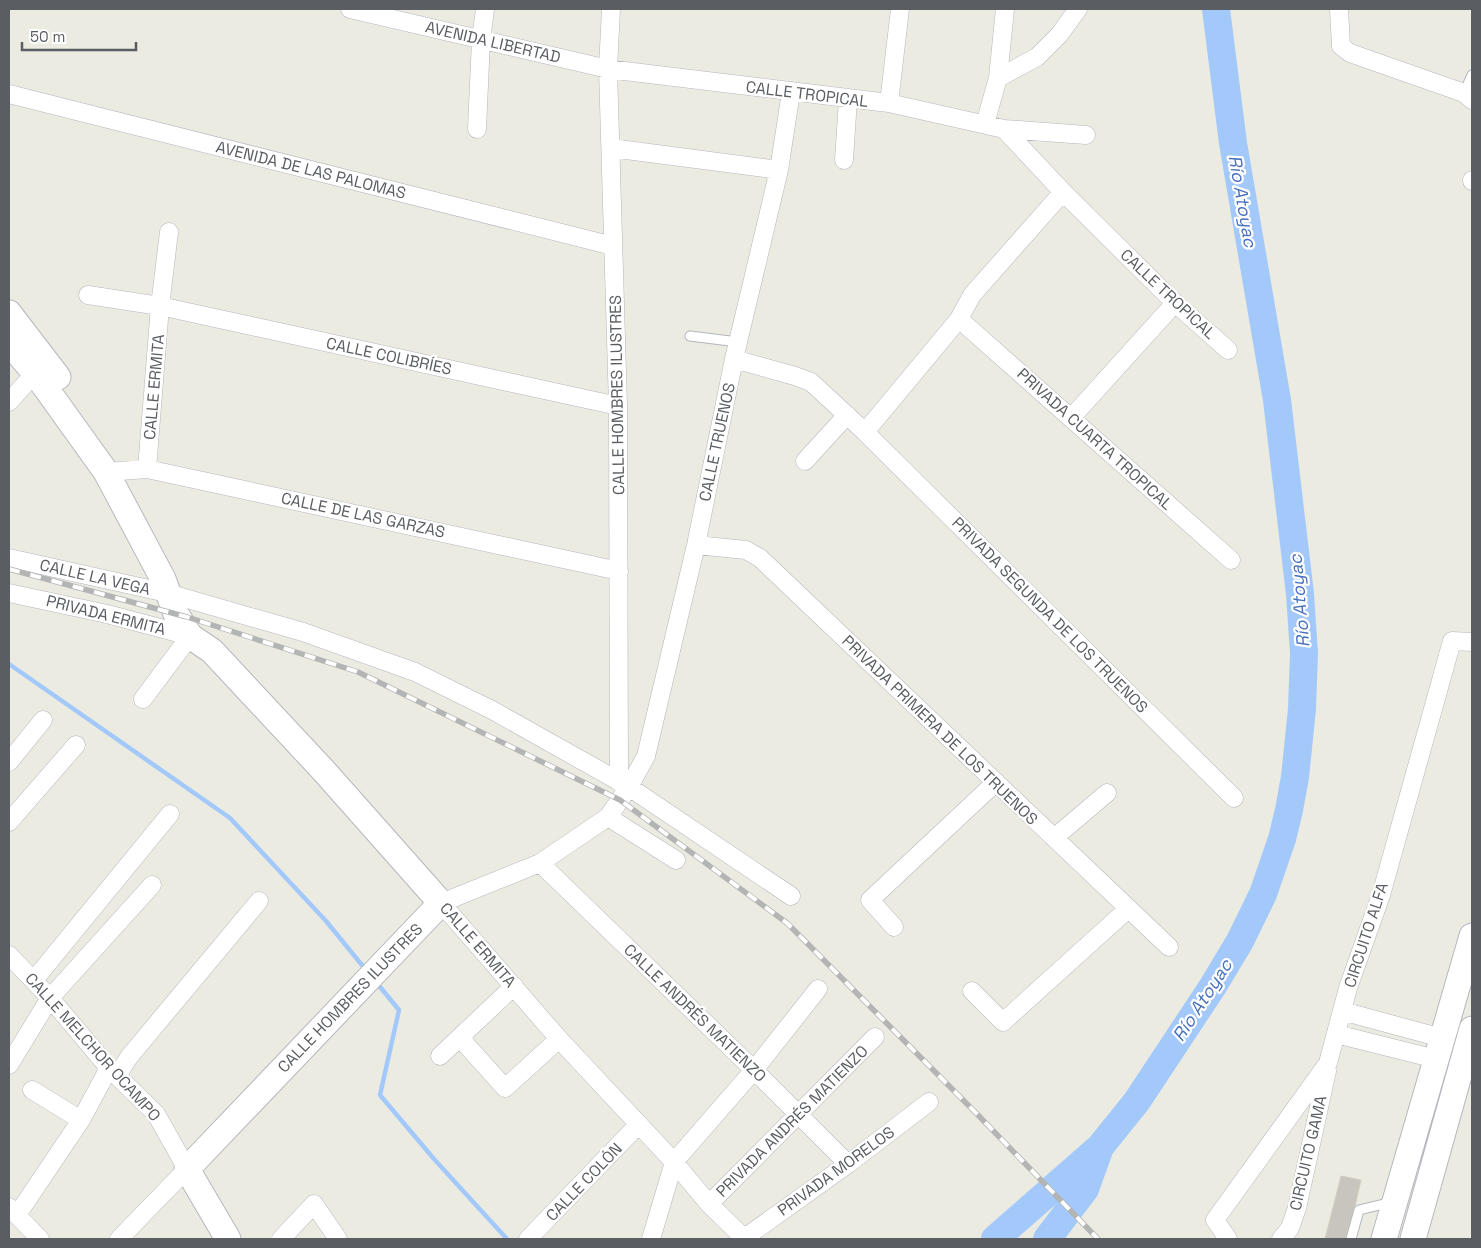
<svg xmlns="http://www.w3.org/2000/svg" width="1481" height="1248" viewBox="0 0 1481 1248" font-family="'Space Grotesk',sans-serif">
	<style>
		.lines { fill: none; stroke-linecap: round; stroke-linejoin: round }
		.stream { stroke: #a3c9fb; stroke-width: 4.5 }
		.river { stroke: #a3c9fb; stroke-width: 28 }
		.building { fill: #c8c5bf; stroke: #d1cec0 }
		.lane-casing { stroke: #b4b7bc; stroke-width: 11 }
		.street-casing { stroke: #b4b7bc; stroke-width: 19 }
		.secondary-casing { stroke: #b5b7be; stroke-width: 27 }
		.lane { stroke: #fff; stroke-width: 9 }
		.street { stroke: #fff; stroke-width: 18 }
		.secondary { stroke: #fff; stroke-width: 25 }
		.rail-casing { stroke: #b3b4b4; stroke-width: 5.5 }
		.rail { stroke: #fff; stroke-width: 4; stroke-dasharray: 11; stroke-linecap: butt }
		.labels { text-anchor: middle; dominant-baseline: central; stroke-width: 4.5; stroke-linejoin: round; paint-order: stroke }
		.street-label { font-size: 16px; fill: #5a5d62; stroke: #fff }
		.water-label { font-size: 18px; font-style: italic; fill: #4771bd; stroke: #fff }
	</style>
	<rect width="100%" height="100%" fill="#ecebe2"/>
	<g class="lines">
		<path class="stream" d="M 9,664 L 230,818 L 326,921 L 366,970
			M 376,982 L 399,1010 L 380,1095 L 434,1159 L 507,1239"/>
		<path class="river" d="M 995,1239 L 1100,1147 L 1137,1101 L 1213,986 L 1240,941 L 1263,894 L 1282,839 L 1289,810 L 1295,777 L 1302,709 L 1304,653 L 1300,594 L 1277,400 L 1233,143 L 1216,9
			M 1047,1239 L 1085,1189 L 1099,1150"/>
	</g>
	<path class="building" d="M 1341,1176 L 1361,1180 L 1355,1206 L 1345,1239 L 1325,1239 Z"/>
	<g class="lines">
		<g class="lane-casing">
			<path id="lane" d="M 1464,93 L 1472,75
				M 690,336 L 738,342
				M 1351,1239 L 1359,1210 L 1392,1202"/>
		</g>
		<g class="street-casing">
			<path id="street" d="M 350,9 L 608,69 L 889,103 L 1004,129 L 1086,135
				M 611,9 L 608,69 L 618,406 L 619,782
				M 1339,9 L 1341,46 L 1350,53 L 1464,93 L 1472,100
				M 998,78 L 1037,57 L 1059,35 L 1078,9
				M 9,94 L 613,246
				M 889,103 L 900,9
				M 985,124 L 998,78 L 1005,9
				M 477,129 L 481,40 L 485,9
				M 1004,129 L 1063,192 L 1175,303 L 1228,350
				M 611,148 L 779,170
				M 844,160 L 848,99
				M 1472,180 L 1472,181
				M 88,295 L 160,306 L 618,406
				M 959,319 L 1231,560
				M 734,359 L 795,376 L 811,382 L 865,432 L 1234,798
				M 9,402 L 42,365
				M 1071,418 L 1175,303
				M 865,432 L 959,319 L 972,295 L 1063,192
				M 805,461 L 847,415
				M 147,469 L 160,306 L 169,232
				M 106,472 L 147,469 L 619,571
				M 696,545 L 746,550 L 760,558 L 1169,947
				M 9,558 L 167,593 L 303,632 L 415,672 L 492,710 L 629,787 L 791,896
				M 9,593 L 107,614 L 190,636 L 196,636
				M 143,699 L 190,636
				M 9,762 L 43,720
				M 608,817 L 676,860
				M 9,822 L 76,745
				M 1054,838 L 1107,793
				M 540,863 L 754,1070 L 848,1164
				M 894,927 L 870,900 L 996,782
				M 9,955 L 50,998 L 109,1068 L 156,1114 L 187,1169 L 119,1239
				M 34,980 L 170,814
				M 972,991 L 1003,1022 L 1128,909
				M 1342,1011 L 1442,1038
				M 1336,1034 L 1436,1059
				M 460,1038 L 505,1088 L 559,1039
				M 440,1056 L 514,986
				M 9,1065 L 50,998 L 152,885
				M 117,1076 L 129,1057 L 259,901
				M 32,1090 L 81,1120
				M 709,1204 L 875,1037
				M 9,1207 L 40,1239
				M 17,1215 L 81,1120 L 109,1068
				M 744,1238 L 709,1204 L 674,1162 L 559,1039 L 441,903 L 540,863 L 608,817 L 629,787 L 646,756 L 696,545 L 734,359 L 779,170 L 791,92
				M 281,1239 L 314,1204 L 338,1239
				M 528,1239 L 639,1124
				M 651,1239 L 674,1162 L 754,1070 L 818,989
				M 743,1239 L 848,1164 L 929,1102
				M 1228,1239 L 1215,1220 L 1328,1063 L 1348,988 L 1381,895 L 1452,641 L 1472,642
				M 1281,1239 L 1290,1228 L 1297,1208 L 1327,1071"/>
		</g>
		<g class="secondary-casing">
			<path id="secondary" d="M 9,313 L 58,377
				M 9,343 L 35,373 L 106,472 L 163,579 L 176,614 L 190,636 L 212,651 L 324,771 L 441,903 L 187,1169 L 228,1239
				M 1384,1239 L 1472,936
				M 1413,1239 L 1472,1029"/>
		</g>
		<use href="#lane" class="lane"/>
		<use href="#street" class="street"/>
		<use href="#secondary" class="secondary"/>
		<g class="rail-casing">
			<path id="rail" d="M 9,569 L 187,617 L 358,672 L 620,800 L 787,923 L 978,1115 L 1098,1239"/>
		</g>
		<use href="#rail" class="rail"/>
	</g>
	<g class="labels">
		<g class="street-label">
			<text transform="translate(493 42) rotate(13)">AVENIDA LIBERTAD</text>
			<text transform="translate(807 94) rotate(7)">CALLE TROPICAL</text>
			<text transform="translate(311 170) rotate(14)">AVENIDA DE LAS PALOMAS</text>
			<text transform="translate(1168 294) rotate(43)">CALLE TROPICAL</text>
			<text transform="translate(389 356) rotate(12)">CALLE COLIBRÍES</text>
			<text transform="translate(154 387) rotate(-85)">CALLE ERMITA</text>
			<text transform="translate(617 395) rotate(-91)">CALLE HOMBRES ILUSTRES</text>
			<text transform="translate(1095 439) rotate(42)">PRIVADA CUARTA TROPICAL</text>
			<text transform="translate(717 442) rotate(-78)">CALLE TRUENOS</text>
			<text transform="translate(363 515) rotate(12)">CALLE DE LAS GARZAS</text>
			<text transform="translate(95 577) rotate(13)">CALLE LA VEGA</text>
			<text transform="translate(106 615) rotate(14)">PRIVADA ERMITA</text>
			<text transform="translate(1050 615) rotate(45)">PRIVADA SEGUNDA DE LOS TRUENOS</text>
			<text transform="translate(940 730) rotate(44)">PRIVADA PRIMERA DE LOS TRUENOS</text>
			<text transform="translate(1366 935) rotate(-72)">CIRCUITO ALFA</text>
			<text transform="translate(478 945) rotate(49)">CALLE ERMITA</text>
			<text transform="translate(350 998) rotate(-46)">CALLE HOMBRES ILUSTRES</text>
			<text transform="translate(695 1013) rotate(44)">CALLE ANDRÉS MATIENZO</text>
			<text transform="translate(93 1047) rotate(48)">CALLE MELCHOR OCAMPO</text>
			<text transform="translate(792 1121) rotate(-45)">PRIVADA ANDRÉS MATIENZO</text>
			<text transform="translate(1308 1153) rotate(-77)">CIRCUITO GAMA</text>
			<text transform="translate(836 1171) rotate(-36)">PRIVADA MORELOS</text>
			<text transform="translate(584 1182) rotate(-46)">CALLE COLÓN</text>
		</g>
		<g class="water-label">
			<text transform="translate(1243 201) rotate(80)">Río Atoyac</text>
			<text transform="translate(1299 601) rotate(-95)">Río Atoyac</text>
			<text transform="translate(1202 1000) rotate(-57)">Río Atoyac</text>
		</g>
	</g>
	<rect width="1481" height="1248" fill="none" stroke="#5a5d62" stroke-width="20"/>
	<path d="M22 42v8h114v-8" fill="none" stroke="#5a5d62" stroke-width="2.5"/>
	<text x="30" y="42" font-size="15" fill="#5a5d62" stroke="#ffffff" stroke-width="4" paint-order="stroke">50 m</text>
</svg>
